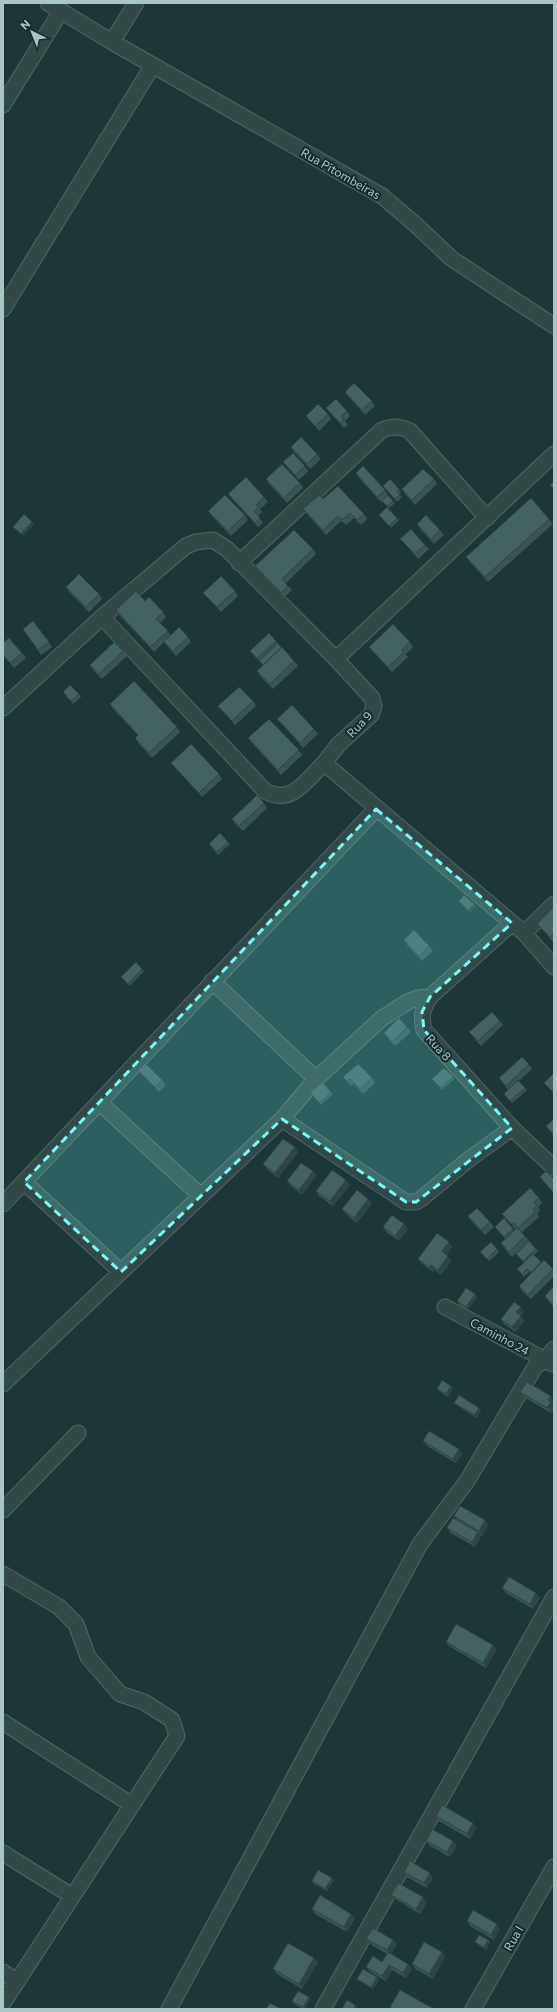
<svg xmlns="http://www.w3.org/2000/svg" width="557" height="2012" viewBox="0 0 557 2012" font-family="Commissioner,sans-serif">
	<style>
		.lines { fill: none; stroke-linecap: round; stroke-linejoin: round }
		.minor-casing { stroke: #4e6666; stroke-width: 17 }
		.minor { stroke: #314847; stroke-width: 15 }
		.wall { fill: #3a5453 }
		.shaded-wall { fill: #2f4544 }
		.building { fill: #436261; stroke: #2f4544 }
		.marked { fill: #75fdff; fill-opacity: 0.2; stroke: #75fdff; stroke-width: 3; stroke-dasharray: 8 5; stroke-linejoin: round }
		.labels { text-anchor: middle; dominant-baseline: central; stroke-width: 4; stroke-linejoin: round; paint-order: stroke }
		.street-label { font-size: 12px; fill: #aac5c5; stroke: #172c2c }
	</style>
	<rect width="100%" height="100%" fill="#1d3737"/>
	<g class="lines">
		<g class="minor-casing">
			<path id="minor" d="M 48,3 L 112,42 L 382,196 L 416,225 L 452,259 L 554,326
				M 112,42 L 136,3
				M 3,105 L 61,11
				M 3,309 L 153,65
				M 554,454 L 336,659 L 372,698 L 374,706 L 371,715 L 338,745 L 324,763 L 524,933 L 554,967
				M 239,563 L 382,430 C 394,426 400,426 410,431 L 487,518
				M 102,617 L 265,791 C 291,806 307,780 324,763
				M 3,708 L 102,617 L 186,546 L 196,542 L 213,540 L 227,549 L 336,659
				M 512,923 L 430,997 C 422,1009 421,1017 424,1030 L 512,1128 L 554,1168
				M 524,933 L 554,904
				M 212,981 L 316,1079
				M 99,1102 L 201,1196
				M 282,1119 L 406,1202 L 416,1202 L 421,1199 L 468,1160 L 512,1128
				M 24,1182 L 121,1272
				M 3,1204 L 376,809
				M 445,1307 L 553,1364
				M 3,1384 L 282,1119 L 316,1079 L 381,1019 L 409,1001 L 418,998 L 430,997
				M 3,1510 L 78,1433
				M 3,1574 L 59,1607 L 76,1624 L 88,1657 L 120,1694 L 144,1702 L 172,1720 L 177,1736 L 3,2003
				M 3,1722 L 132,1805
				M 3,1853 L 72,1896
				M 3,1972 L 17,1982
				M 169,2009 L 420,1544 L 467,1481 L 535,1367 L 545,1360 L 554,1349
				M 323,2009 L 554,1597
				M 473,2009 L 554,1867"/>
		</g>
		<use href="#minor" class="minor"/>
	</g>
	<path class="wall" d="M 345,392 L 372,401 L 375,406 L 365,415 L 348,396 Z
		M 326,408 L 347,411 L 350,416 L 345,421 L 348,425 L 344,428 L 330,413 Z
		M 328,414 L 331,419 L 319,431 L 310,420 L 306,416 Z
		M 291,447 L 317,454 L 321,459 L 310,469 L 294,452 Z
		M 283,462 L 305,466 L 308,471 L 299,480 L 287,467 Z
		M 356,473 L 385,490 L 388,495 L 381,502 L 359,478 Z
		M 266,479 L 300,483 L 303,488 L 287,503 L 269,484 Z
		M 434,479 L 437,484 L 415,505 L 405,494 L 402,489 Z
		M 383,486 L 399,489 L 401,492 L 399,494 L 402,497 L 397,502 Z
		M 228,494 L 264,497 L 268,502 L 260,509 L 262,512 L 258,516 L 263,523 L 258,527 L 232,499 Z
		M 323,499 L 364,514 L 367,519 L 361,525 L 354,518 L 346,525 L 341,521 L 326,535 L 307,514 L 303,509 Z
		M 382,501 L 393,501 L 395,503 L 389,508 Z
		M 208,511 L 245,515 L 248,520 L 231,536 L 212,516 Z
		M 379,515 L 397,518 L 399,520 L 391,528 Z
		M 549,519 L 553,524 L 488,582 L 470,562 L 466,557 Z
		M 417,524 L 440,530 L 444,535 L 434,544 L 420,529 Z
		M 400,539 L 425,545 L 429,549 L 418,559 L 404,543 Z
		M 313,549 L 316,554 L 286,583 L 292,590 L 284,598 L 259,571 L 255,566 Z
		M 66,587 L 99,594 L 102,599 L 89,612 L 69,592 Z
		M 235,591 L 238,596 L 221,612 L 207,597 L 203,593 Z
		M 145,601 L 163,612 L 166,617 L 160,623 L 171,635 L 188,637 L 191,642 L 176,656 L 167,646 L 164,642 L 154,652 L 119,615 L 116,610 Z
		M 33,621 L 52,647 L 41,655 L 23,629 Z
		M 276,641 L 294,661 L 298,666 L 273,689 L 260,676 L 257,671 L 263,665 L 254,656 L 250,651 Z
		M 410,642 L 413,647 L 406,654 L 408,657 L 392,672 L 372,651 L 369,647 Z
		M 3,643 L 22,653 L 26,658 L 14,668 L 3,656 Z
		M 123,651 L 127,656 L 102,679 L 93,670 L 90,665 Z
		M 63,692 L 79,694 L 81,697 L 73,704 Z
		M 253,701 L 256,706 L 235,725 L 222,711 L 218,706 Z
		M 110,704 L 177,727 L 180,732 L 152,758 L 138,743 L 135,738 L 138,735 L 113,709 Z
		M 277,719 L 314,729 L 318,734 L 303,748 L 281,723 Z
		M 248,738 L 299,750 L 302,755 L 281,775 L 252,743 Z
		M 171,763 L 219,774 L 222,779 L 202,797 L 175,768 Z
		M 264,803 L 267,808 L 243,831 L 235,824 L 232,819 Z
		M 228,842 L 230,844 L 218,855 L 209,844 Z
		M 554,907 L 554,941 L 553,942 L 541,928 L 537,924 Z
		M 404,940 L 429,946 L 433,951 L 422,961 L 407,945 Z
		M 142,969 L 144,971 L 130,986 L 121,977 Z
		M 500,1021 L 503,1025 L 481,1046 L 473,1037 L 469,1032 Z
		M 407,1027 L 411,1032 L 395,1046 L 387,1037 L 384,1033 Z
		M 529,1064 L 532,1069 L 519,1081 L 527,1090 L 512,1103 L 504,1094 L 508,1090 L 499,1078 Z
		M 138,1070 L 162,1080 L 166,1085 L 159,1092 L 142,1075 Z
		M 554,1073 L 554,1094 L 544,1083 Z
		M 453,1076 L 454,1079 L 442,1090 L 432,1079 Z
		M 343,1077 L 372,1078 L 375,1083 L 363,1094 L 354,1084 L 351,1086 Z
		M 331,1092 L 333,1094 L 321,1105 L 310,1093 Z
		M 298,1152 L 278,1178 L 267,1169 L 263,1164 Z
		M 313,1171 L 316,1176 L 302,1195 L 291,1186 L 287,1181 Z
		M 350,1185 L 333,1206 L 319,1196 L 316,1191 Z
		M 539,1198 L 542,1203 L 538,1207 L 540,1211 L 537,1214 L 539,1217 L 522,1232 L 529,1241 L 512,1257 L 504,1248 L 501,1243 L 505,1239 L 495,1227 L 504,1218 L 514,1230 L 515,1229 L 506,1219 L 502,1214 Z
		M 368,1199 L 372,1203 L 357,1223 L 346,1214 L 342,1209 Z
		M 468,1216 L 490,1222 L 494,1227 L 485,1235 L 471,1221 Z
		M 383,1227 L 408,1229 L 399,1241 L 386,1232 Z
		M 449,1242 L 452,1247 L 446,1255 L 451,1261 L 441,1275 L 435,1270 L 433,1272 L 421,1263 L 418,1259 Z
		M 497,1249 L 499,1252 L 489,1261 L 480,1252 Z
		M 536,1249 L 538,1251 L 534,1255 L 541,1263 L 553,1269 L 554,1271 L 554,1276 L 531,1299 L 522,1291 L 519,1286 L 531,1273 L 529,1272 L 524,1277 L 519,1271 L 517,1269 L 524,1263 L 516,1254 Z
		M 554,1286 L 554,1307 L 548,1301 L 545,1296 Z
		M 475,1294 L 477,1297 L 467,1310 L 459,1304 L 457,1301 Z
		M 524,1312 L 521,1316 L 524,1321 L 516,1332 L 504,1324 L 501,1319 Z
		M 451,1386 L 453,1388 L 448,1397 L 439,1391 L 437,1389 Z
		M 520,1392 L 552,1404 L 554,1408 L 551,1413 L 524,1397 Z
		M 454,1403 L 481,1410 L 477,1418 L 456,1405 Z
		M 423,1441 L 462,1454 L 456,1463 L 427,1446 Z
		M 454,1516 L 488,1525 L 482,1536 L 479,1534 L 481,1536 L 475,1547 L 451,1533 L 447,1528 L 456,1519 Z
		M 502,1588 L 540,1598 L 533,1609 L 506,1593 Z
		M 446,1642 L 493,1645 L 496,1650 L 486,1668 L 449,1646 Z
		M 436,1816 L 476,1828 L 470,1839 L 439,1821 Z
		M 426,1841 L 453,1841 L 457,1846 L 450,1857 L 429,1845 Z
		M 404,1872 L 433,1878 L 427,1888 L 407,1877 Z
		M 334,1880 L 327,1891 L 314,1884 L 312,1881 Z
		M 391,1895 L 423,1897 L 427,1902 L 420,1914 L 395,1899 Z
		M 312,1909 L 355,1918 L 347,1932 L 315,1914 Z
		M 467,1921 L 500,1929 L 494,1940 L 470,1926 Z
		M 366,1939 L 393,1940 L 397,1944 L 391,1954 L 408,1964 L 412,1969 L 406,1978 L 392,1970 L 386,1981 L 370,1972 L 366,1967 L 382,1962 L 387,1954 L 370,1944 Z
		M 488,1940 L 490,1942 L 486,1950 L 477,1944 L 475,1942 Z
		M 445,1957 L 433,1979 L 415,1969 L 412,1964 Z
		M 318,1962 L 302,1989 L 277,1974 L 273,1969 Z
		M 377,1977 L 379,1980 L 373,1989 L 359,1981 L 357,1979 Z
		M 309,1997 L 310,1999 L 305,2009 L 303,2009 L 294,2004 L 292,2001 Z"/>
	<path class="shaded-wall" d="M 32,522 L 34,524 L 23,536 L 21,534 Z
		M 474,904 L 476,907 L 470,912 L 468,910 Z
		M 295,1147 L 298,1152 L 278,1178 L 275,1173 Z
		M 313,1171 L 316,1176 L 302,1195 L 299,1190 Z
		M 346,1180 L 350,1185 L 333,1206 L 330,1201 Z
		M 368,1199 L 372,1203 L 357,1223 L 354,1218 Z
		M 404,1224 L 408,1229 L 399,1241 L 395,1236 Z
		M 449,1242 L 452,1247 L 445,1256 L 442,1251 Z
		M 448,1256 L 451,1261 L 441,1275 L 438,1270 Z
		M 431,1265 L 435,1270 L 433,1272 L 429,1267 Z
		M 475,1294 L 477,1297 L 467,1310 L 466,1307 Z
		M 521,1307 L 524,1312 L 520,1317 L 516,1312 Z
		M 521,1316 L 524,1321 L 516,1332 L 512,1327 Z
		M 451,1386 L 453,1388 L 448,1397 L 446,1394 Z
		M 551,1396 L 554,1401 L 552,1404 L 554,1408 L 551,1413 L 547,1408 L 548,1400 Z
		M 479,1408 L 481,1410 L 477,1418 L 475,1415 Z
		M 459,1449 L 462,1454 L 456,1463 L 453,1459 Z
		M 485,1520 L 488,1525 L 482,1536 L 479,1531 Z
		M 478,1532 L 481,1536 L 475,1547 L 472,1542 Z
		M 536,1593 L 540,1598 L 533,1609 L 530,1604 Z
		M 493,1645 L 496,1650 L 486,1668 L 483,1663 Z
		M 473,1823 L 476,1828 L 470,1839 L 467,1834 Z
		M 453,1841 L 457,1846 L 450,1857 L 447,1852 Z
		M 430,1873 L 433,1878 L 427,1888 L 424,1883 Z
		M 332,1878 L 334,1880 L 327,1891 L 325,1889 Z
		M 423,1897 L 427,1902 L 420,1914 L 416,1909 Z
		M 351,1914 L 355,1918 L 347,1932 L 344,1927 Z
		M 497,1924 L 500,1929 L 494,1940 L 491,1935 Z
		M 393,1940 L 397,1944 L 390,1955 L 387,1950 Z
		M 488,1940 L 490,1942 L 486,1950 L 484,1947 Z
		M 442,1952 L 445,1957 L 433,1979 L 429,1974 Z
		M 314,1958 L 318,1962 L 302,1989 L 299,1984 Z
		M 408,1964 L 412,1969 L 406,1978 L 403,1973 Z
		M 389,1965 L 392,1970 L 386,1981 L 382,1976 Z
		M 377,1977 L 379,1980 L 373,1989 L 371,1987 Z
		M 309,1997 L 310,1999 L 305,2009 L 304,2009 L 303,2007 Z
		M 355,2005 L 357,2007 L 356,2009 L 353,2009 Z"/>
	<path class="building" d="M 354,383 L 372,401 L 362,410 L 345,392 Z
		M 336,399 L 347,411 L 341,416 L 344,420 L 340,423 L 326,408 Z
		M 318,404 L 328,414 L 315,426 L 306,416 Z
		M 301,437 L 317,454 L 307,464 L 291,447 Z
		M 293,453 L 305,466 L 295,475 L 283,462 Z
		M 282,464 L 300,483 L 284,498 L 266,479 Z
		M 363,466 L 385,490 L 377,497 L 356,473 Z
		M 423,469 L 434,479 L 412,500 L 402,489 Z
		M 246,477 L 264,497 L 256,505 L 259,507 L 254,511 L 260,518 L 255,523 L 228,494 Z
		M 390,479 L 399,489 L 397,491 L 400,495 L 395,499 L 383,486 Z
		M 554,482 L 554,489 L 550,485 Z
		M 338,486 L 364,514 L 357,520 L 350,513 L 342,520 L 338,516 L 323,530 L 303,509 L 319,495 L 323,499 Z
		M 225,495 L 245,515 L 228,531 L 208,511 Z
		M 388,495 L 393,501 L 387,506 L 382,501 Z
		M 531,498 L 549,519 L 485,577 L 466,557 Z
		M 387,507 L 397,518 L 389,526 L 379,515 Z
		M 24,514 L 32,522 L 21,534 L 13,527 Z
		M 426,515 L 440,530 L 431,539 L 417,524 Z
		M 411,529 L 425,545 L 415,554 L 400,539 Z
		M 294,530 L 313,549 L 282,579 L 288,586 L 281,593 L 255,566 Z
		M 79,574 L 99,594 L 86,607 L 66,587 Z
		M 221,576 L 235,591 L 217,607 L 203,593 Z
		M 136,591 L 145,601 L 149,597 L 163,612 L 156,619 L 168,631 L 150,647 L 116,610 Z
		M 33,621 L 49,642 L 38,650 L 23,629 Z
		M 393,624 L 410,642 L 402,650 L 404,652 L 388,667 L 369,647 Z
		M 179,627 L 188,637 L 173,651 L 164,642 Z
		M 269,633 L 276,641 L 257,658 L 250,651 Z
		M 9,638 L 22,653 L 10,663 L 3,655 L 3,643 Z
		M 114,642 L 123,651 L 99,674 L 90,665 Z
		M 278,643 L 281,648 L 263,665 L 259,661 Z
		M 282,647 L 294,661 L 270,684 L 257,671 Z
		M 134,681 L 177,727 L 149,753 L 135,738 L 138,735 L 110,704 Z
		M 70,685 L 79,694 L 71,701 L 63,692 Z
		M 239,687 L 253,701 L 232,721 L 218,706 Z
		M 292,705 L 314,729 L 300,743 L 277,719 Z
		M 269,719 L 299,750 L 278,770 L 248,738 Z
		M 191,744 L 219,774 L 199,793 L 171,763 Z
		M 257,795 L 264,803 L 239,826 L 232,819 Z
		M 220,833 L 228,842 L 217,852 L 209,844 Z
		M 464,895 L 474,904 L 468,910 L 459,901 Z
		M 554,907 L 554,933 L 550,937 L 537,924 Z
		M 414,930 L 429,946 L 419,956 L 404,940 Z
		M 136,962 L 142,969 L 128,984 L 121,977 Z
		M 492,1012 L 500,1021 L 478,1041 L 469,1032 Z
		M 399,1018 L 407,1027 L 392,1042 L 384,1033 Z
		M 522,1057 L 529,1064 L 506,1086 L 499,1078 Z
		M 145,1063 L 162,1080 L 155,1087 L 138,1070 Z
		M 358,1064 L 372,1078 L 360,1089 L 350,1079 L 347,1081 L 343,1077 Z
		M 444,1068 L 453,1076 L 441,1088 L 432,1079 Z
		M 554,1073 L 554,1089 L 552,1091 L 544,1083 Z
		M 518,1080 L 525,1088 L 510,1101 L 504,1094 Z
		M 322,1082 L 331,1092 L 320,1103 L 310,1093 Z
		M 554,1119 L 554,1135 L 546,1126 Z
		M 283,1139 L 295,1147 L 275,1173 L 263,1164 Z
		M 301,1163 L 313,1171 L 299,1190 L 287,1181 Z
		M 332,1170 L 346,1180 L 330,1201 L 316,1191 Z
		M 546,1171 L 554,1179 L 554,1191 L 553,1192 L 540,1177 Z
		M 530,1188 L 539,1198 L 534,1202 L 537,1206 L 533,1209 L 535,1212 L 518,1228 L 514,1223 L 512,1225 L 502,1214 Z
		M 357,1190 L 368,1199 L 354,1218 L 342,1209 Z
		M 477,1208 L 490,1222 L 481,1230 L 468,1216 Z
		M 392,1215 L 404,1224 L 395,1236 L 383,1227 Z
		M 504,1218 L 513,1229 L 504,1237 L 495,1227 Z
		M 517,1228 L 525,1236 L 509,1252 L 501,1243 Z
		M 437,1233 L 449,1242 L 442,1251 L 448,1256 L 438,1270 L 431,1265 L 429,1267 L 418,1259 Z
		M 529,1241 L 536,1249 L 523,1261 L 516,1254 Z
		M 491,1242 L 497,1249 L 487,1259 L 480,1252 Z
		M 533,1254 L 541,1262 L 531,1272 L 527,1269 L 522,1274 L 517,1269 Z
		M 544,1260 L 553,1269 L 528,1295 L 519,1286 Z
		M 554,1286 L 554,1305 L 545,1296 Z
		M 466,1288 L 475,1294 L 466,1307 L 457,1301 Z
		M 514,1302 L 521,1307 L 516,1312 L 521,1316 L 512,1327 L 501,1319 Z
		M 442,1380 L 451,1386 L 446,1394 L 437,1389 Z
		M 527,1382 L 551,1396 L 548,1400 L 551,1402 L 547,1408 L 520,1392 Z
		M 459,1395 L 479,1408 L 475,1415 L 454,1403 Z
		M 429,1431 L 459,1449 L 453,1459 L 423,1441 Z
		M 460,1506 L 485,1520 L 479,1531 L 454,1516 Z
		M 453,1518 L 478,1532 L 472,1542 L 447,1528 Z
		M 509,1577 L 536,1593 L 530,1604 L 502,1588 Z
		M 554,1612 L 554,1617 L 552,1616 Z
		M 456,1624 L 493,1645 L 483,1663 L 446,1642 Z
		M 442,1805 L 473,1823 L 467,1834 L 436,1816 Z
		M 432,1829 L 453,1841 L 447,1852 L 426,1841 Z
		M 410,1861 L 430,1873 L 424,1883 L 404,1872 Z
		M 318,1870 L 332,1878 L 325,1889 L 312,1881 Z
		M 398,1883 L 423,1897 L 416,1909 L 391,1895 Z
		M 320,1895 L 351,1914 L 344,1927 L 312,1909 Z
		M 473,1910 L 497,1924 L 491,1935 L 467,1921 Z
		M 373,1928 L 393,1940 L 387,1950 L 366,1939 Z
		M 479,1935 L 488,1940 L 484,1947 L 475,1942 Z
		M 424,1942 L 442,1952 L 429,1974 L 412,1964 Z
		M 288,1943 L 314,1958 L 299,1984 L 273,1969 Z
		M 388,1952 L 408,1964 L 403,1973 L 389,1965 L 382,1976 L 366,1967 L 373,1956 L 382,1962 Z
		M 363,1969 L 377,1977 L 371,1987 L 357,1979 Z
		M 400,1990 L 434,2009 L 393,2009 L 390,2007 Z
		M 298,1991 L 309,1997 L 303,2007 L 292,2001 Z
		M 347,2000 L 355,2005 L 353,2009 L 342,2009 Z
		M 270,2003 L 281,2009 L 266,2009 Z"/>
	<path class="marked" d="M 376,809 L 512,923 L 430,997 L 422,1012 L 424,1030 L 512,1128 L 416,1202 L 406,1202 L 282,1119 L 121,1272 L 24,1182 Z"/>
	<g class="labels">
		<g class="street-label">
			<text transform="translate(341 173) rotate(30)">Rua Pitombeiras</text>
			<text transform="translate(359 724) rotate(-47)">Rua 9</text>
			<text transform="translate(439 1047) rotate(48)">Rua 8</text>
			<text transform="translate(500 1336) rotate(28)">Caminho 24</text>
			<text transform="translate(513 1938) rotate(-60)">Rua I</text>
		</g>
	</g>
	<rect width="557" height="2012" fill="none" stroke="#aac5c5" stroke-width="8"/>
	<g transform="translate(32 32) rotate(317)" stroke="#172c2c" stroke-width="3" paint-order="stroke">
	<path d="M0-3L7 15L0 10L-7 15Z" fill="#aac5c5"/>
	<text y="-6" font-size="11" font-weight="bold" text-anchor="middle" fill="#aac5c5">N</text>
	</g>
</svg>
